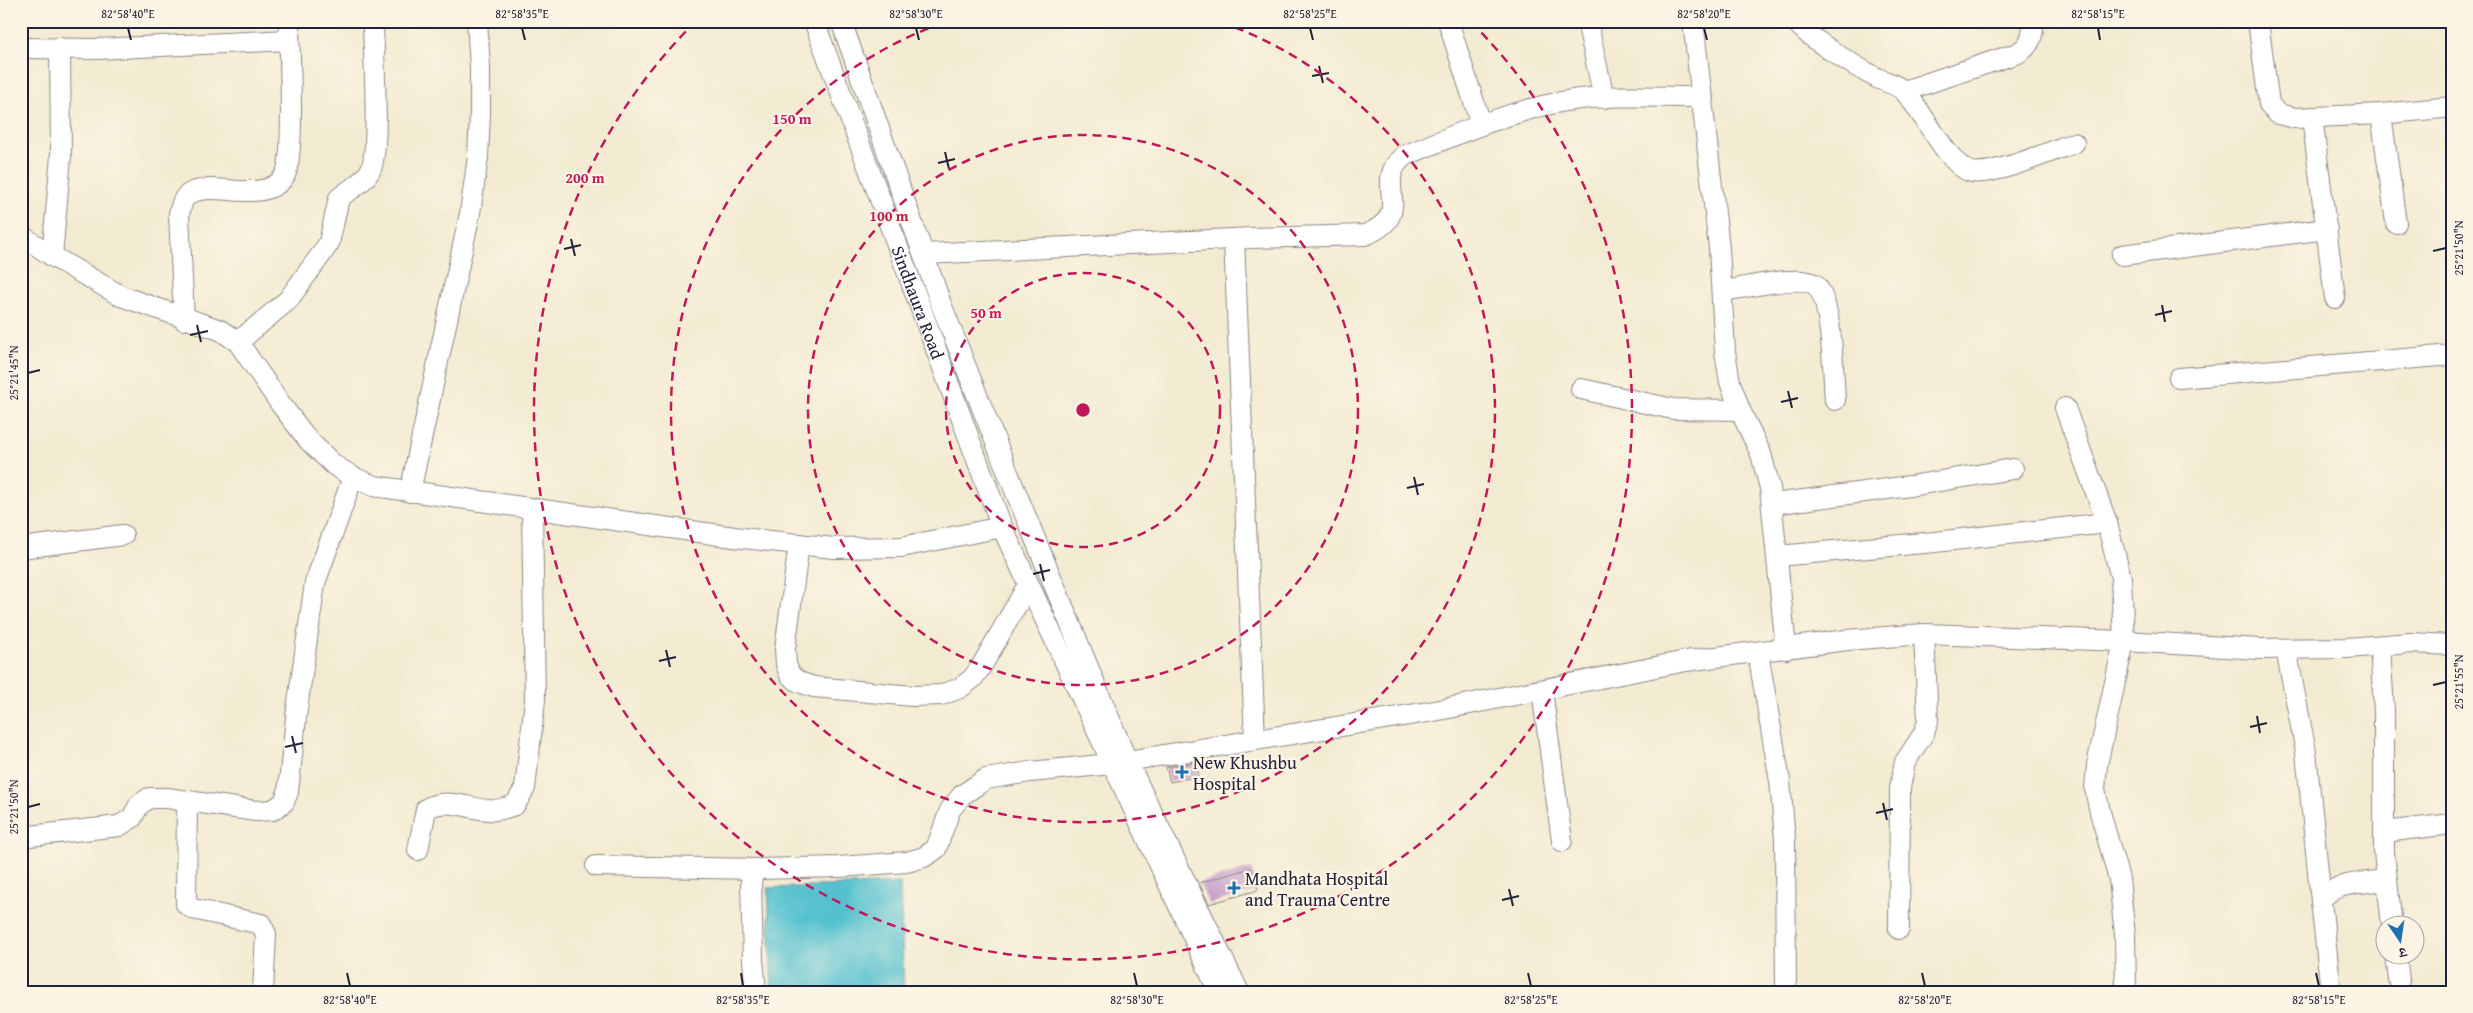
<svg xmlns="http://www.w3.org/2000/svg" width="2473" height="1013" viewBox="0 0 2473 1013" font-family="'Gentium Book Plus','Noto Serif Devanagari',serif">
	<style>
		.water { fill: #55c1cf; stroke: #3c7285 }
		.building { fill: #c8a3cd }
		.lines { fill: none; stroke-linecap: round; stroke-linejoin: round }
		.minor-casing { stroke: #8a8686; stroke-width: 22 }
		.minor { stroke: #fff; stroke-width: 20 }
		.ticks { fill: none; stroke: #22223b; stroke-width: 2 }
		.ring { fill: none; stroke: #c2185b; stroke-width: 2.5; stroke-dasharray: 9 6 }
		.poi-dot { fill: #1f6fb2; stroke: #fcf5e5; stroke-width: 2 }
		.labels { text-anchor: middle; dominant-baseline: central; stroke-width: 4.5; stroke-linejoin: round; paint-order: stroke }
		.street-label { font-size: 18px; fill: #22223b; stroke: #fcf5e5 }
		.poi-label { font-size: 18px; fill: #22223b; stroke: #fcf5e5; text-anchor: start }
		.centre { fill: #c2185b; stroke: #fcf5e5; stroke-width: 2.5 }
		.ring-label { font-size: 15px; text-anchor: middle; font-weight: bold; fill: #c2185b; stroke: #fcf5e5; stroke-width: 4.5; stroke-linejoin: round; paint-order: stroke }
		.neatline { fill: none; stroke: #22223b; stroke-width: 2 }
		.ticks-label { font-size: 12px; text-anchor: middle; fill: #22223b }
	</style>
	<rect width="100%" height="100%" fill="#fcf5e5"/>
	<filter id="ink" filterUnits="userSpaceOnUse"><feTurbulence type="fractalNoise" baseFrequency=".02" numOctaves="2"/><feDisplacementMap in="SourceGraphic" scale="10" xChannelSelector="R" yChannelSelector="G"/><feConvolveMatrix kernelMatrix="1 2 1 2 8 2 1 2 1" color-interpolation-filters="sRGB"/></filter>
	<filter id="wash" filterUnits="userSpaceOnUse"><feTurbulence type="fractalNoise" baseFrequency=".0096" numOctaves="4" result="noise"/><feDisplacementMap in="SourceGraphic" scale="20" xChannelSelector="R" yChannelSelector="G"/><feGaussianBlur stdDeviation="1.12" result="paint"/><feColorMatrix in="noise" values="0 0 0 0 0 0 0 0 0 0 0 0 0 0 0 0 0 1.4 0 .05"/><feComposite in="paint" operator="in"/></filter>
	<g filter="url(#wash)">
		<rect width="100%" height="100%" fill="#f3ebd1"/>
		<path class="water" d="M 900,883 L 904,992 L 772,992 L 768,888 Z"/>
		<g id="blocks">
			<path class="building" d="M 1196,762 L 1199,776 L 1170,782 L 1166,767 Z
				M 1251,868 L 1258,890 L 1209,904 L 1199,883 Z"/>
		</g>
	</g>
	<g filter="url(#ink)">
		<use href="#blocks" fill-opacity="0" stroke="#8a8686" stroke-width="1"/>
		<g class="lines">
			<g class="minor-casing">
				<g id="minor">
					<path id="s1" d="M 814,21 L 1002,527 L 1219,992"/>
					<path d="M 841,21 L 941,304 L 1012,483 L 1127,761 L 1239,992"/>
					<path d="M 1448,21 L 1481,124"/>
					<path d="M 1587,21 L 1604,98"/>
					<path d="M 1693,21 L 1719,248 L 1725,352 L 1730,382 L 1740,410 L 1761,454 L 1770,488 L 1786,649"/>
					<path d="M 1796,21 C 1805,37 1860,69 1877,78 C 1886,82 1898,85 1904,91 C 1922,109 1949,168 1972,172 C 1993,176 2052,151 2074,143"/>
					<path d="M 2258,21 L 2269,104 L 2278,114 L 2295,118 L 2381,114 L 2452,107"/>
					<path d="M 21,48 L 97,49 L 289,40"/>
					<path d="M 1904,91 L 2018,53 C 2030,46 2034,35 2033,21"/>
					<path d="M 2381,114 L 2396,223"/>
					<path d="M 2312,117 L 2335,298"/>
					<path d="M 21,235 L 52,256 L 121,296 L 220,330 L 238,342 L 282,406 L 309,441 L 334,465 L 353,477 L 374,486 L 734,537 L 834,548 L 901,547 L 1002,527"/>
					<path d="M 1234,239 L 1255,740"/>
					<path d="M 924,254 L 1252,238 L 1365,235 C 1419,213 1370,184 1404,156 C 1457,134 1509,111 1566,101 C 1611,94 1658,97 1703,97"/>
					<path d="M 2122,255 L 2327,229"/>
					<path d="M 52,256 L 61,156 L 60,48"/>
					<path d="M 1722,291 C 1741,289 1798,274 1814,284 C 1833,297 1833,376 1835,400"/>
					<path d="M 184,320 L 179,214 C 181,207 182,198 189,194 C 212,179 263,206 284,177 C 296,160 289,49 289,21"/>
					<path d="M 238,342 L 288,300 L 320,256 L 329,243 L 339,198 C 349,190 363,183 370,171 C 381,152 373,49 373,21"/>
					<path d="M 2179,378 L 2452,355"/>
					<path d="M 1581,389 L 1673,409 L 1740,410"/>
					<path d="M 2065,408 L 2107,523 L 2121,578 L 2124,641 L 2097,765 L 2095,789 L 2100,812 L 2119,879 L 2125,935 L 2126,992"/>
					<path d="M 410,492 L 470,213 L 478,157 L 480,113 L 480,68 L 477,21"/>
					<path d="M 1772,504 L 1910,486 L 2013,469"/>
					<path d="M 799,544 L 785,649 L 786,664 L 790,675 L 799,682 L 814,687 L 913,696 L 941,695 L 960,688 L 972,679 L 981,667 L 1028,585"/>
					<path d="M 21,548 L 123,535"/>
					<path d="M 1778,556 L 1935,542 L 2107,523"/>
					<path d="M 2380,646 L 2384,711 L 2384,852 L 2392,926"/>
					<path d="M 2286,649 L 2306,752 L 2321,901"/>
					<path d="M 1758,653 L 1780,781 L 1785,839 L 1786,992"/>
					<path d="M 1542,690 L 1562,841"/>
					<path d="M 1127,761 L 1434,711 L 1686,661 L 1847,640 L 1924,634 L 2124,641 L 2260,649 L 2347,648 L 2410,643 L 2452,645"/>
					<path d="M 187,801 L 186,904 L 193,909 L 261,924 L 266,934 L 263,992"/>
					<path d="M 2384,832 L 2452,824"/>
					<path d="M 21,837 L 119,826 L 132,818 L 139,805 L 149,798 L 167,798 L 256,811 L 273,810 L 284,802 L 288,792 L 297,709 L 315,583 L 353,477"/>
					<path d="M 418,850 L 426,809 C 444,797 467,808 488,810 C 498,811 506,808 515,805 L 525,788 L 535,700 L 532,509"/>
					<path d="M 596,866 L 759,869"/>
					<path d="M 1899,929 L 1900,788 L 1905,762 L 1924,733 L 1928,721 L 1924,634"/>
					<path d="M 2396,956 L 2399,980"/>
					<path d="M 756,992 L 753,960 L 751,882 L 753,874 L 759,869 L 839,867 L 907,862 L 924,857 L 936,849 L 950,810 L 962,795 L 986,779 L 1030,772 L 1111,764"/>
					<path d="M 2331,992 L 2321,901 C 2332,881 2367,883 2387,880"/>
				</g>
			</g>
			<use href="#minor" class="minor"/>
		</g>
	</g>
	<path class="ticks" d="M 128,28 L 131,40M 522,28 L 525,40M 916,28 L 919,40M 1310,28 L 1313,40M 1704,28 L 1707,40M 2098,28 L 2100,40M 1319,66 L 1323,83M 1312,76 L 1329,73M 945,152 L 949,169M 938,163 L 955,159M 571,239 L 575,256M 564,249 L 581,245M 2433,251 L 2446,248M 2162,305 L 2165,322M 2155,315 L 2172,311M 197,325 L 201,342M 190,335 L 208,331M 28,373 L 40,370M 1788,391 L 1792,408M 1781,402 L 1798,398M 1414,477 L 1418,495M 1407,488 L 1424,484M 1040,564 L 1044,581M 1033,574 L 1050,570M 666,650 L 670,667M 659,661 L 676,657M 2433,685 L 2446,682M 2257,716 L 2260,733M 2250,727 L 2267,723M 292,736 L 296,753M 285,747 L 303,743M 1883,803 L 1887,820M 28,807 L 40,804M 1876,813 L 1893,809M 1509,889 L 1513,906M 1502,900 L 1519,896M 347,973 L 350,986M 741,973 L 743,986M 1134,973 L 1137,986M 1528,973 L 1531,986M 1922,973 L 1925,986M 2316,973 L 2319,986"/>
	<g class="ring">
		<circle cx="1083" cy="410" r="137"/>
		<circle cx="1083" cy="410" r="275"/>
		<path d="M1221 22A412 412 0 1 1 945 22"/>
		<path d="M1471 22A549 549 0 1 1 695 22"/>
	</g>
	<g class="poi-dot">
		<path d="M1179.5 764.5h5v5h5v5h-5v5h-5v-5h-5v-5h5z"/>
		<path d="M1231.5 880.5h5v5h5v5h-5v5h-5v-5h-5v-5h5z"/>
	</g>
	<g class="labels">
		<g class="street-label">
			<text stroke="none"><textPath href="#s1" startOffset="300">Sindhaura Road</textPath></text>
		</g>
		<g class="poi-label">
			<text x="1193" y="762">New Khushbu<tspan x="1193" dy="21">Hospital</tspan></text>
			<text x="1245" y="878">Mandhata Hospital<tspan x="1245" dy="21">and Trauma Centre</tspan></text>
		</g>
	</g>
	<circle cx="1083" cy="410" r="8" class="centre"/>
	<g class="ring-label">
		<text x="792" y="124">150 m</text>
		<text x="585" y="183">200 m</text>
		<text x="889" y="221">100 m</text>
		<text x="986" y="318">50 m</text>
	</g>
	<rect width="2473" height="1013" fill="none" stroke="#fcf5e5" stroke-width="55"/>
	<g transform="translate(2400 940) rotate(167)"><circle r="24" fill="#fcf5e5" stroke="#a5a1a1"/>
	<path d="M0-4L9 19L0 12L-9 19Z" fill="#1f6fb2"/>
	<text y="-8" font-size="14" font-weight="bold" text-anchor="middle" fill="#22223b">उ</text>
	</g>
	<rect x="28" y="28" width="2418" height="958" class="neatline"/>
	<g class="ticks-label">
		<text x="128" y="18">82°58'40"E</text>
		<text x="522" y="18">82°58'35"E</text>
		<text x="916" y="18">82°58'30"E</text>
		<text x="1310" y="18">82°58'25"E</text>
		<text x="1704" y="18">82°58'20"E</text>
		<text x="2098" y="18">82°58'15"E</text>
		<text transform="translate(2459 248) rotate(-90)" y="4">25°21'50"N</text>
		<text transform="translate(14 373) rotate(-90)" y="4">25°21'45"N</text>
		<text transform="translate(2459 682) rotate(-90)" y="4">25°21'55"N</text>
		<text transform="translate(14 807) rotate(-90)" y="4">25°21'50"N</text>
		<text x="350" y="1004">82°58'40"E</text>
		<text x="743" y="1004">82°58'35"E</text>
		<text x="1137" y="1004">82°58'30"E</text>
		<text x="1531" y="1004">82°58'25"E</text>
		<text x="1925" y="1004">82°58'20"E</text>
		<text x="2319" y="1004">82°58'15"E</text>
	</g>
</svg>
